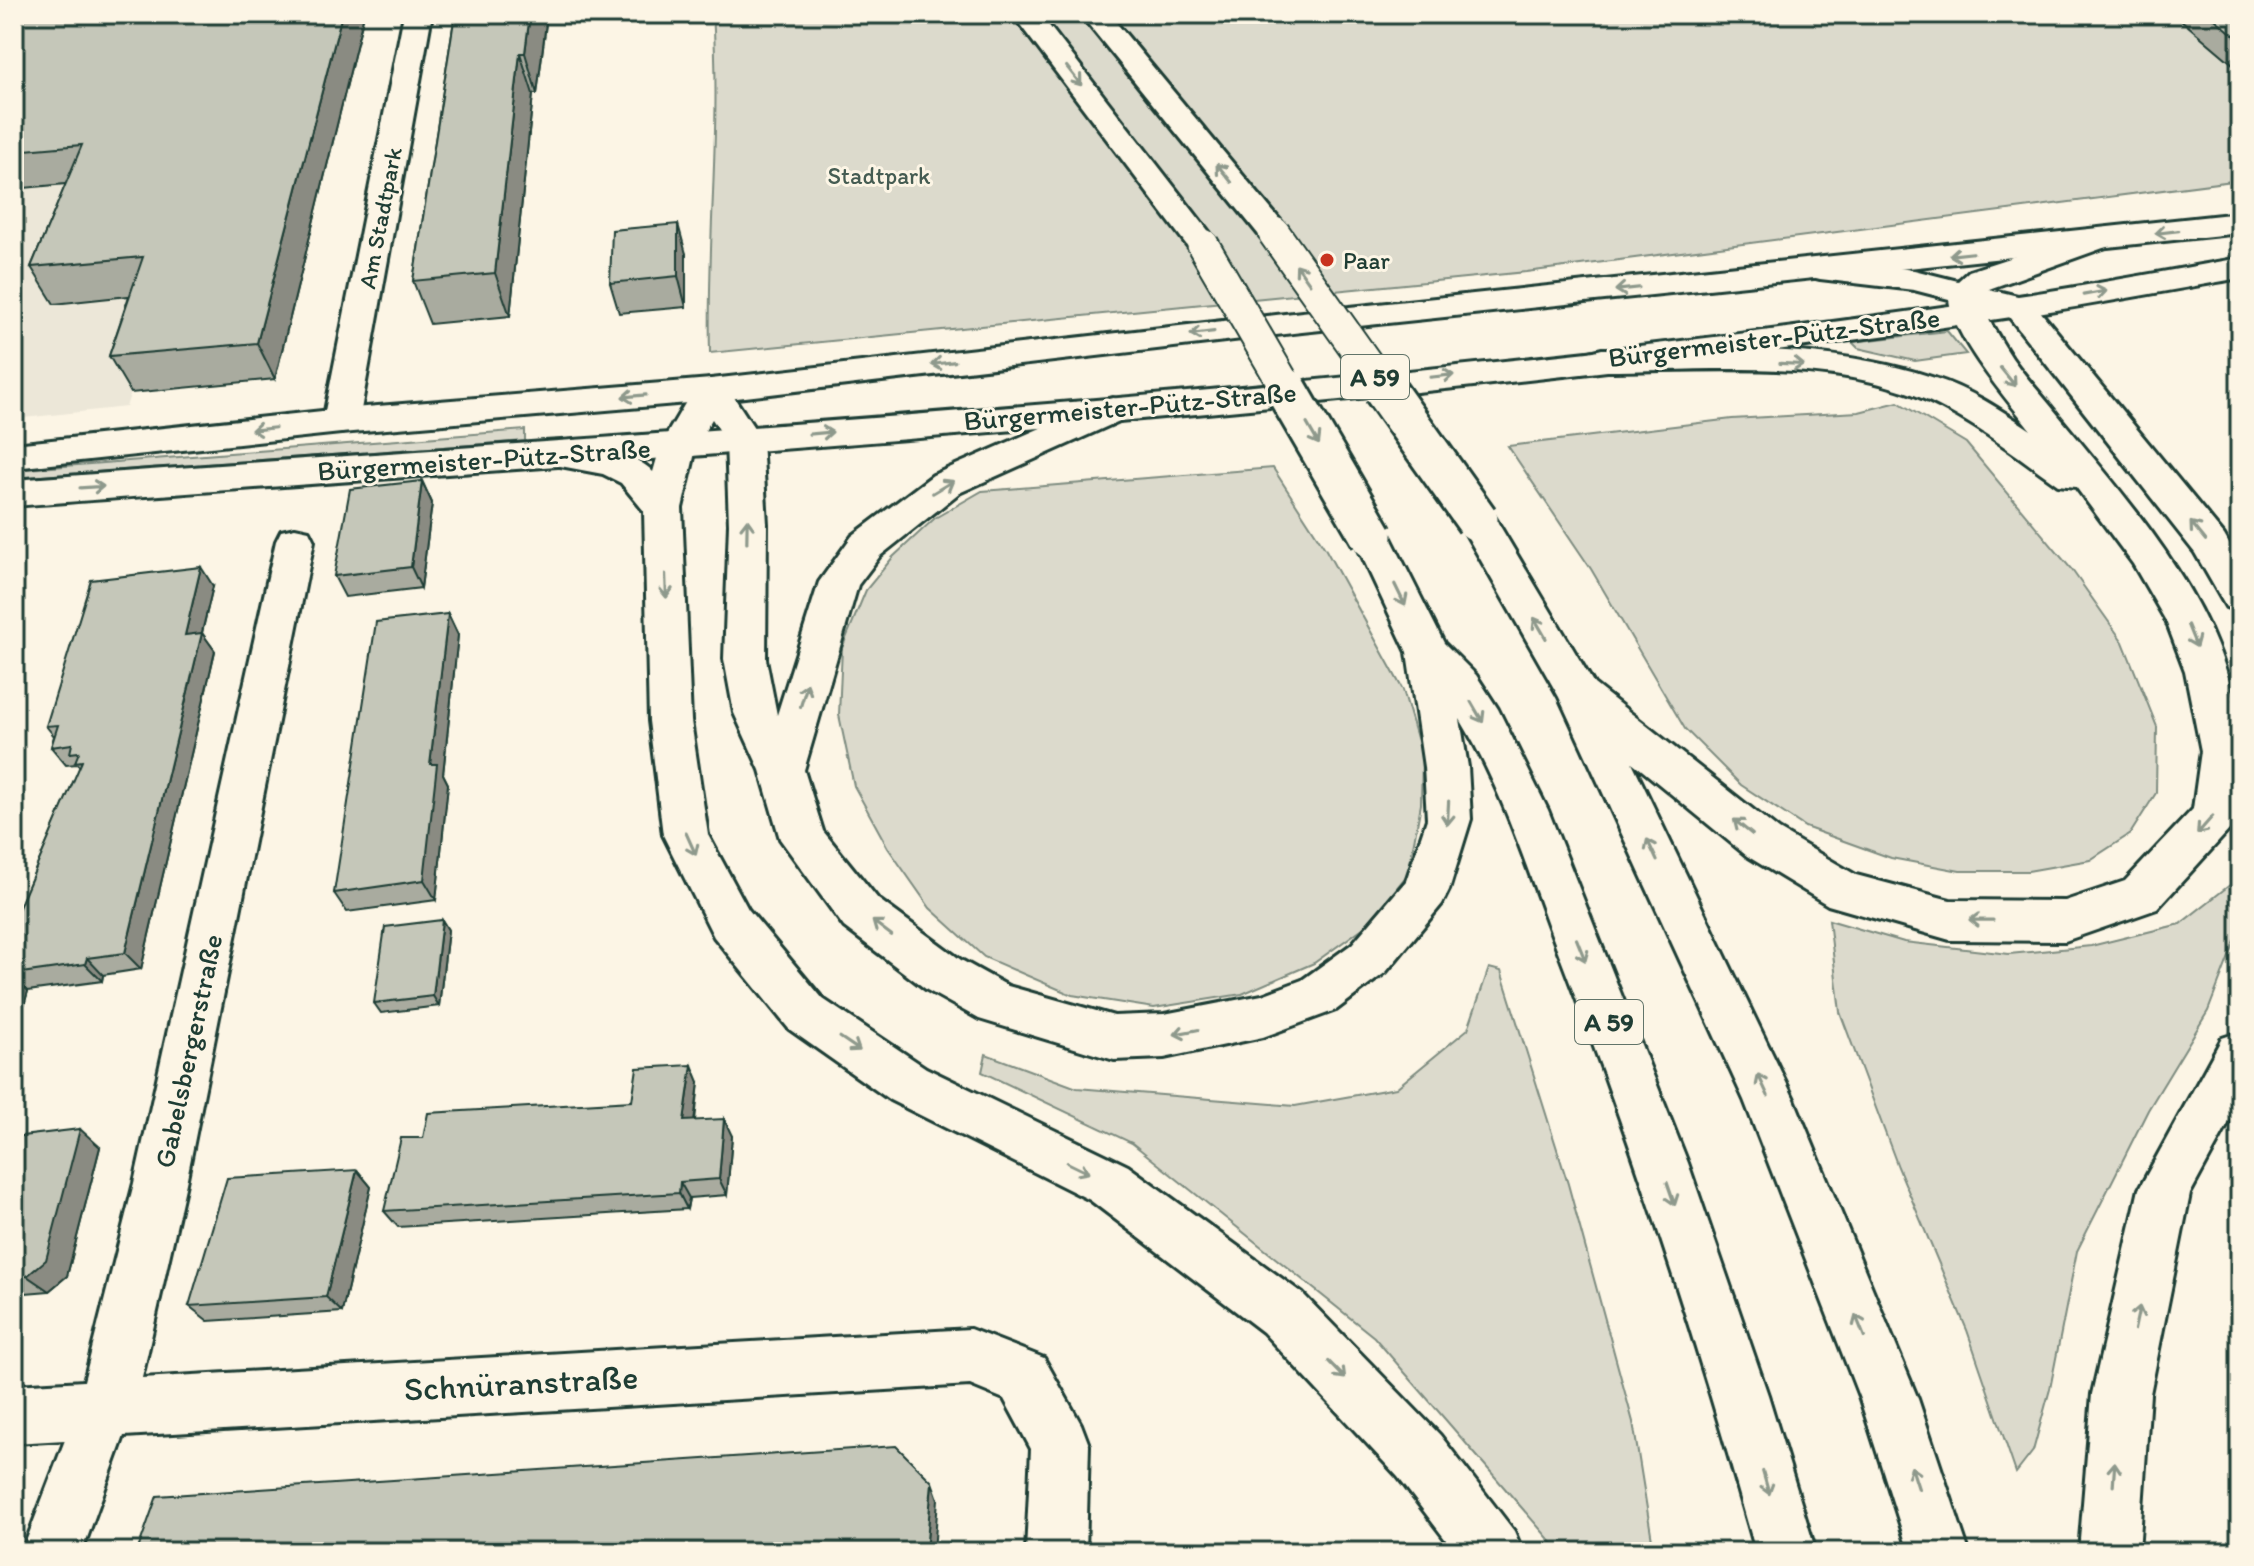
<svg xmlns="http://www.w3.org/2000/svg" width="2254" height="1566" viewBox="0 0 2254 1566" font-family="Itim,sans-serif">
	<style>
		.built { fill: #ece7d8 }
		.green { fill: #dcdacc; stroke: #7e8c80; stroke-width: 2 }
		.lines { fill: none; stroke-linecap: round; stroke-linejoin: round }
		.street-casing { stroke: #1f3d34; stroke-width: 6 }
		.secondary-casing { stroke: #1f3d34; stroke-width: 6 }
		.highway-casing { stroke: #1f3d34; stroke-width: 6 }
		.street { fill: #fcf5e5; fill-rule: evenodd }
		.secondary { fill: #fcf5e5; fill-rule: evenodd }
		.highway { fill: #fcf5e5; fill-rule: evenodd }
		.highway-bridge-far1-casing { stroke: #1f3d34; stroke-width: 35; stroke-linecap: butt }
		.highway-bridge-casing { stroke: #1f3d34; stroke-width: 47; stroke-linecap: butt }
		.highway-bridge-far1 { stroke: #fcf5e5; stroke-width: 31 }
		.highway-bridge { stroke: #fcf5e5; stroke-width: 41 }
		.wall { fill: #a9ab9f; stroke: #1f3d34; stroke-width: 2 }
		.shaded-wall { fill: #8a8b82; stroke: #1f3d34; stroke-width: 2 }
		.building { fill: #c5c7b9; stroke: #1f3d34; stroke-width: 2 }
		.oneway { stroke: #8e998c }
		.poi-dot { fill: #c8321e; stroke: #fcf5e5; stroke-width: 3 }
		.labels { text-anchor: middle; dominant-baseline: central; stroke-width: 6; stroke-linejoin: round; paint-order: stroke }
		.far-park-label { font-size: 24px; fill: #455c52; stroke: #fcf5e5 }
		.far-street-label { font-size: 24px; fill: #1f3d34; stroke: #fcf5e5 }
		.far-poi-label { font-size: 24px; fill: #1f3d34; stroke: #fcf5e5; text-anchor: start }
		.shield { fill: #fcf5e5; stroke: #617469; stroke-width: 2 }
		.shield-label { font-size: 26px; font-weight: bold; fill: #1f3d34 }
		.street-label { font-size: 28px; fill: #1f3d34; stroke: #fcf5e5 }
		.near-street-label { font-size: 34px; fill: #1f3d34; stroke: #fcf5e5 }
	</style>
	<rect width="100%" height="100%" fill="#fcf5e5"/>
	<filter id="ink" filterUnits="userSpaceOnUse"><feTurbulence type="fractalNoise" baseFrequency=".0125" numOctaves="2"/><feDisplacementMap in="SourceGraphic" scale="16" xChannelSelector="R" yChannelSelector="G"/><feConvolveMatrix kernelMatrix="1 2 1 2 8 2 1 2 1" color-interpolation-filters="sRGB"/></filter>
	<g filter="url(#ink)">
		<path class="built" d="M 124,121 L 163,293 L 126,407 L 14,419 L 14,131 Z"/>
		<path class="green" d="M 713,14 L 2240,14 L 2240,180 L 1526,272 L 710,353 C 707,240 721,127 713,14 Z
			M 1947,331 L 1966,354 L 1915,361 L 1858,348 L 1852,342 Z
			M 1898,402 L 1966,443 L 2072,570 L 2123,642 L 2157,727 L 2156,793 L 2130,834 L 2090,860 L 2028,871 L 1960,871 L 1891,858 L 1805,827 L 1741,785 L 1685,729 L 1591,569 L 1508,446 L 1732,419 L 1859,412 Z
			M 525,430 L 525,441 L 14,478 L 14,470 Z
			M 1273,468 L 1326,550 L 1403,690 L 1422,755 L 1421,804 L 1408,874 L 1367,925 L 1314,963 L 1242,994 L 1154,1008 L 1072,995 L 984,957 L 930,908 L 888,848 L 854,786 L 839,715 L 842,648 L 866,590 L 893,557 L 935,518 L 982,491 Z
			M 2240,877 L 2240,928 L 2208,1011 L 2148,1110 L 2077,1251 L 2050,1389 L 2033,1451 L 2016,1473 L 1967,1330 L 1898,1167 L 1840,1012 L 1829,920 L 1904,942 L 2009,954 L 2091,946 L 2180,924 Z
			M 1489,968 L 1501,971 L 1568,1184 L 1633,1422 L 1654,1552 L 1560,1552 L 1374,1337 L 1132,1143 L 982,1072 L 986,1054 L 1077,1088 L 1295,1106 L 1396,1088 L 1468,1029 Z"/>
		<g class="lines">
			<g class="street-casing">
				<path id="street" d="M 404,14 L 432,14 L 359,421 L 354,429 L 341,433 L 328,429 L 323,421 Z
					M 295,528 L 309,531 L 314,541 L 186,1183 L 142,1378 L 970,1329 L 1044,1358 L 1081,1424 L 1089,1445 L 1086,1552 L 1026,1552 L 1031,1449 L 1004,1399 L 970,1385 L 124,1436 L 82,1552 L 22,1552 L 65,1440 L 14,1443 L 14,1385 L 84,1381 L 134,1183 L 276,541 L 281,531 Z"/>
			</g>
			<g class="secondary-casing">
				<path id="secondary" d="M 2240,213 L 2240,233 L 1302,332 L 711,401 L 341,433 L 14,468 L 14,444 L 341,409 L 711,379 L 1302,312 Z
					M 2240,258 L 2240,278 C 2166,291 2092,305 2018,316 C 1355,417 683,455 14,506 L 14,480 C 682,430 1355,395 2018,296 C 2092,285 2166,271 2240,258 Z"/>
			</g>
			<g class="highway-casing">
				<path id="highway" d="M 1012,14 L 1040,14 L 1214,238 L 1219,245 L 1214,252 L 1203,255 L 1192,252 Z
					M 1080,14 L 1109,14 L 1285,226 L 1290,233 L 1285,240 L 1274,243 L 1263,240 Z
					M 2095,230 L 2106,233 L 2111,240 L 2106,247 L 1989,289 L 2030,299 L 2224,535 L 2240,563 L 2240,611 L 2226,607 L 2195,553 L 2006,313 L 1984,308 L 1984,311 C 1993,327 2002,343 2012,358 C 2026,378 2043,396 2058,415 C 2138,513 2240,623 2240,757 C 2240,782 2241,807 2230,829 L 2157,909 L 2065,941 L 1950,940 L 1828,905 L 1747,856 L 1632,762 L 1794,1099 L 1918,1399 L 1969,1552 L 1909,1552 L 1860,1399 L 1744,1100 L 1559,697 L 1458,520 L 1463,511 L 1477,507 L 1491,511 L 1594,684 L 1779,830 L 1856,875 L 1950,900 L 2065,901 L 2125,881 L 2193,809 L 2201,751 L 2185,671 L 2166,621 L 2133,564 L 2076,487 L 2058,485 C 2011,452 1966,415 1912,394 C 1820,359 1699,371 1602,371 L 1590,368 L 1585,360 L 1590,352 L 1602,349 C 1713,349 1828,342 1935,378 C 1970,389 2001,410 2031,430 C 2007,399 1953,338 1949,299 L 1914,290 L 1820,279 L 1808,276 L 1804,269 L 1808,262 L 1820,259 L 1914,270 L 1958,281 L 1969,271 Z
					M 711,379 L 724,382 L 762,440 L 767,524 L 766,659 L 777,715 L 819,582 L 852,536 L 933,475 L 1100,402 L 1113,398 L 1126,402 L 1131,410 L 1126,418 L 959,493 L 880,556 L 858,585 L 804,770 L 823,831 L 878,899 L 961,960 L 1008,986 L 1114,1016 L 1164,1014 L 1262,995 L 1302,980 L 1352,944 L 1406,881 L 1427,819 L 1424,767 L 1407,652 L 1353,537 L 1358,528 L 1372,524 L 1386,528 L 1444,643 L 1476,675 L 1498,709 L 1548,810 L 1688,1163 L 1768,1395 L 1816,1552 L 1756,1552 C 1700,1351 1636,1154 1561,959 C 1530,879 1505,793 1460,719 L 1468,767 L 1471,819 L 1449,890 L 1442,904 L 1386,972 L 1336,1010 L 1263,1037 L 1164,1058 L 1114,1060 L 979,1019 L 927,990 L 844,927 L 780,839 L 760,770 L 734,713 L 724,659 L 729,524 L 726,440 L 712,419 L 697,444 L 682,508 L 691,721 L 708,835 L 748,909 L 823,999 L 926,1068 L 1128,1166 L 1303,1294 L 1440,1435 L 1514,1531 L 1523,1552 L 1455,1552 L 1398,1477 L 1263,1332 L 1090,1200 L 890,1100 L 789,1029 L 714,937 L 663,835 L 649,721 L 644,511 L 621,483 L 603,474 L 539,462 L 534,453 L 539,444 C 566,437 634,450 653,472 L 661,444 L 693,390 L 698,382 Z
					M 2240,1032 L 2240,1102 L 2190,1194 L 2150,1394 L 2139,1552 L 2079,1552 L 2092,1394 L 2139,1189 L 2222,1038 Z"/>
			</g>
			<use href="#street" class="street"/>
			<use href="#secondary" class="secondary"/>
			<use href="#highway" class="highway"/>
			<g class="highway-bridge-far1-casing">
				<path id="highway-bridge-far1" d="M 1274,233 L 1386,391
					M 1203,245 L 1288,391"/>
			</g>
			<g class="highway-bridge-casing">
				<path id="highway-bridge" d="M 1286,389 L 1372,537
					M 1384,389 L 1477,520"/>
			</g>
			<use href="#highway-bridge-far1" class="highway-bridge-far1"/>
			<use href="#highway-bridge" class="highway-bridge"/>
		</g>
		<path class="wall" d="M 14,14 L 364,14 L 275,379 L 131,393 L 109,356 L 129,296 L 54,304 L 31,267 L 66,184 L 14,189 Z
			M 455,14 L 547,14 L 546,24 L 537,94 L 533,94 L 510,316 L 430,324 L 413,281 Z
			M 2174,14 L 2240,14 L 2240,70 Z
			M 686,254 L 686,307 L 619,313 L 610,283 Z
			M 422,481 L 432,503 L 421,588 L 345,597 L 334,576 Z
			M 213,586 L 202,633 L 215,651 L 141,969 L 103,975 L 102,981 L 28,991 L 20,1019 L 14,1020 L 14,919 L 80,767 L 77,764 L 66,765 L 51,747 L 54,736 L 46,726 Z
			M 448,614 L 458,635 L 443,774 L 448,784 L 436,900 L 347,912 L 334,893 Z
			M 442,920 L 448,930 L 439,1006 L 381,1013 L 374,1003 Z
			M 699,1082 L 695,1121 L 732,1136 L 727,1195 L 689,1198 L 687,1209 L 398,1227 L 384,1211 L 423,1138 L 632,1101 Z
			M 14,1137 L 100,1147 L 67,1276 L 49,1291 L 14,1294 Z
			M 357,1170 L 371,1187 L 342,1312 L 208,1321 L 189,1306 Z"/>
		<path class="shaded-wall" d="M 342,14 L 364,14 L 275,379 L 257,343 Z
			M 530,14 L 547,14 L 537,94 L 525,53 Z
			M 520,53 L 533,94 L 510,316 L 495,273 Z
			M 678,224 L 686,254 L 686,307 L 678,276 Z
			M 422,481 L 432,503 L 421,588 L 411,567 Z
			M 201,567 L 213,586 L 197,653 L 185,635 Z
			M 448,614 L 458,635 L 443,774 L 448,784 L 436,900 L 424,880 L 430,764 Z
			M 202,633 L 215,651 L 141,969 L 125,953 Z
			M 442,920 L 448,930 L 439,1006 L 433,996 Z
			M 87,958 L 103,975 L 102,981 L 85,964 Z
			M 14,977 L 28,991 L 20,1019 L 14,1014 Z
			M 692,1065 L 699,1082 L 692,1138 L 684,1121 Z
			M 724,1119 L 732,1136 L 727,1195 L 719,1179 Z
			M 80,1129 L 100,1147 L 67,1276 L 49,1291 L 27,1276 Z
			M 357,1170 L 371,1187 L 342,1312 L 326,1297 Z
			M 680,1182 L 689,1198 L 687,1209 L 679,1193 Z
			M 932,1482 L 938,1499 L 934,1552 L 926,1552 Z"/>
		<path class="building" d="M 14,14 L 342,14 L 257,343 L 109,356 L 143,257 L 31,267 L 82,145 L 14,151 Z
			M 455,14 L 530,14 L 525,53 L 520,53 L 495,273 L 413,281 Z
			M 2209,14 L 2240,14 L 2240,40 Z
			M 678,224 L 678,276 L 610,283 L 612,230 Z
			M 422,481 L 411,567 L 334,576 L 350,489 Z
			M 201,567 L 185,635 L 202,633 L 125,953 L 87,958 L 85,964 L 14,974 L 14,919 L 82,761 L 75,762 L 79,752 L 70,753 L 72,744 L 51,747 L 58,725 L 46,726 L 91,580 Z
			M 448,614 L 430,764 L 437,764 L 424,880 L 334,893 L 376,622 Z
			M 442,920 L 433,996 L 374,1003 L 385,927 Z
			M 692,1065 L 684,1121 L 724,1119 L 719,1179 L 680,1182 L 679,1193 L 384,1211 L 401,1138 L 423,1138 L 428,1113 L 632,1101 L 637,1068 Z
			M 80,1129 L 46,1260 L 27,1276 L 14,1277 L 14,1137 Z
			M 357,1170 L 326,1297 L 189,1306 L 227,1178 Z
			M 896,1446 L 932,1482 L 926,1552 L 137,1552 L 157,1496 Z"/>
		<defs><path id="oneway-shaft" d="M-6 0H5M1.5-3L5.5 0L1.5 3" fill="none" stroke-width="1.6" stroke-linecap="round" stroke-linejoin="round" transform="scale(2)"/></defs>
		<g class="oneway">
			<use href="#oneway-shaft" transform="translate(1074 76) rotate(52)"/>
			<use href="#oneway-shaft" transform="translate(1224 173) rotate(-129)"/>
			<use href="#oneway-shaft" transform="translate(2167 232) rotate(173)"/>
			<use href="#oneway-shaft" transform="translate(1961 254) rotate(174)"/>
			<use href="#oneway-shaft" transform="translate(1303 274) rotate(-125)"/>
			<use href="#oneway-shaft" transform="translate(1627 289) rotate(174)"/>
			<use href="#oneway-shaft" transform="translate(2095 293) rotate(-10)"/>
			<use href="#oneway-shaft" transform="translate(1202 333) rotate(173)"/>
			<use href="#oneway-shaft" transform="translate(943 363) rotate(173)"/>
			<use href="#oneway-shaft" transform="translate(1792 364) rotate(3)"/>
			<use href="#oneway-shaft" transform="translate(1442 376) rotate(-6)"/>
			<use href="#oneway-shaft" transform="translate(2008 377) rotate(51)"/>
			<use href="#oneway-shaft" transform="translate(634 396) rotate(175)"/>
			<use href="#oneway-shaft" transform="translate(263 429) rotate(174)"/>
			<use href="#oneway-shaft" transform="translate(821 433) rotate(-5)"/>
			<use href="#oneway-shaft" transform="translate(1313 434) rotate(60)"/>
			<use href="#oneway-shaft" transform="translate(92 487) rotate(-4)"/>
			<use href="#oneway-shaft" transform="translate(943 487) rotate(-31)"/>
			<use href="#oneway-shaft" transform="translate(747 531) rotate(-89)"/>
			<use href="#oneway-shaft" transform="translate(2198 531) rotate(-129)"/>
			<use href="#oneway-shaft" transform="translate(666 586) rotate(88)"/>
			<use href="#oneway-shaft" transform="translate(1400 595) rotate(64)"/>
			<use href="#oneway-shaft" transform="translate(1540 628) rotate(-120)"/>
			<use href="#oneway-shaft" transform="translate(2192 636) rotate(68)"/>
			<use href="#oneway-shaft" transform="translate(804 695) rotate(-73)"/>
			<use href="#oneway-shaft" transform="translate(1477 712) rotate(60)"/>
			<use href="#oneway-shaft" transform="translate(1448 813) rotate(93)"/>
			<use href="#oneway-shaft" transform="translate(2205 825) rotate(131)"/>
			<use href="#oneway-shaft" transform="translate(1743 827) rotate(-141)"/>
			<use href="#oneway-shaft" transform="translate(691 844) rotate(66)"/>
			<use href="#oneway-shaft" transform="translate(1652 850) rotate(-115)"/>
			<use href="#oneway-shaft" transform="translate(1981 920) rotate(-179)"/>
			<use href="#oneway-shaft" transform="translate(882 928) rotate(-143)"/>
			<use href="#oneway-shaft" transform="translate(1581 950) rotate(68)"/>
			<use href="#oneway-shaft" transform="translate(1186 1032) rotate(169)"/>
			<use href="#oneway-shaft" transform="translate(850 1044) rotate(34)"/>
			<use href="#oneway-shaft" transform="translate(1763 1085) rotate(-115)"/>
			<use href="#oneway-shaft" transform="translate(1078 1168) rotate(26)"/>
			<use href="#oneway-shaft" transform="translate(1671 1194) rotate(71)"/>
			<use href="#oneway-shaft" transform="translate(2137 1318) rotate(-78)"/>
			<use href="#oneway-shaft" transform="translate(1860 1326) rotate(-112)"/>
			<use href="#oneway-shaft" transform="translate(1337 1370) rotate(46)"/>
			<use href="#oneway-shaft" transform="translate(2114 1474) rotate(-86)"/>
			<use href="#oneway-shaft" transform="translate(1915 1478) rotate(-108)"/>
			<use href="#oneway-shaft" transform="translate(1766 1483) rotate(74)"/>
		</g>
	</g>
	<circle class="poi-dot" cx="1327" cy="260" r="8"/>
	<g class="labels">
		<g class="far-park-label">
			<text x="879" y="175">Stadtpark</text>
		</g>
		<g class="far-street-label">
			<text transform="translate(380 218) rotate(-79)">Am Stadtpark</text>
		</g>
		<g class="far-poi-label">
			<text x="1343" y="260">Paar</text>
		</g>
		<g class="shield">
			<rect x="1341" y="355" width="68" height="44" rx="6"/>
			<rect x="1575" y="1000" width="68" height="44" rx="6"/>
		</g>
		<g class="shield-label">
			<text x="1375" y="377">A 59</text>
			<text x="1609" y="1022">A 59</text>
		</g>
		<g class="street-label">
			<text transform="translate(1774 337) rotate(-7)">Bürgermeister-Pütz-Straße</text>
			<text transform="translate(1130 406) rotate(-5)">Bürgermeister-Pütz-Straße</text>
			<text transform="translate(484 459) rotate(-4)">Bürgermeister-Pütz-Straße</text>
			<text transform="translate(188 1051) rotate(-78)">Gabelsbergerstraße</text>
		</g>
		<g class="near-street-label">
			<text transform="translate(521 1383) rotate(-3)">Schnüranstraße</text>
		</g>
	</g>
	<rect width="2254" height="1566" fill="none" stroke="#fcf5e5" stroke-width="48"/>
	<rect x="24" y="24" width="2206" height="1518" fill="none" stroke="#1f3d34" stroke-width="3" filter="url(#ink)"/>
</svg>
